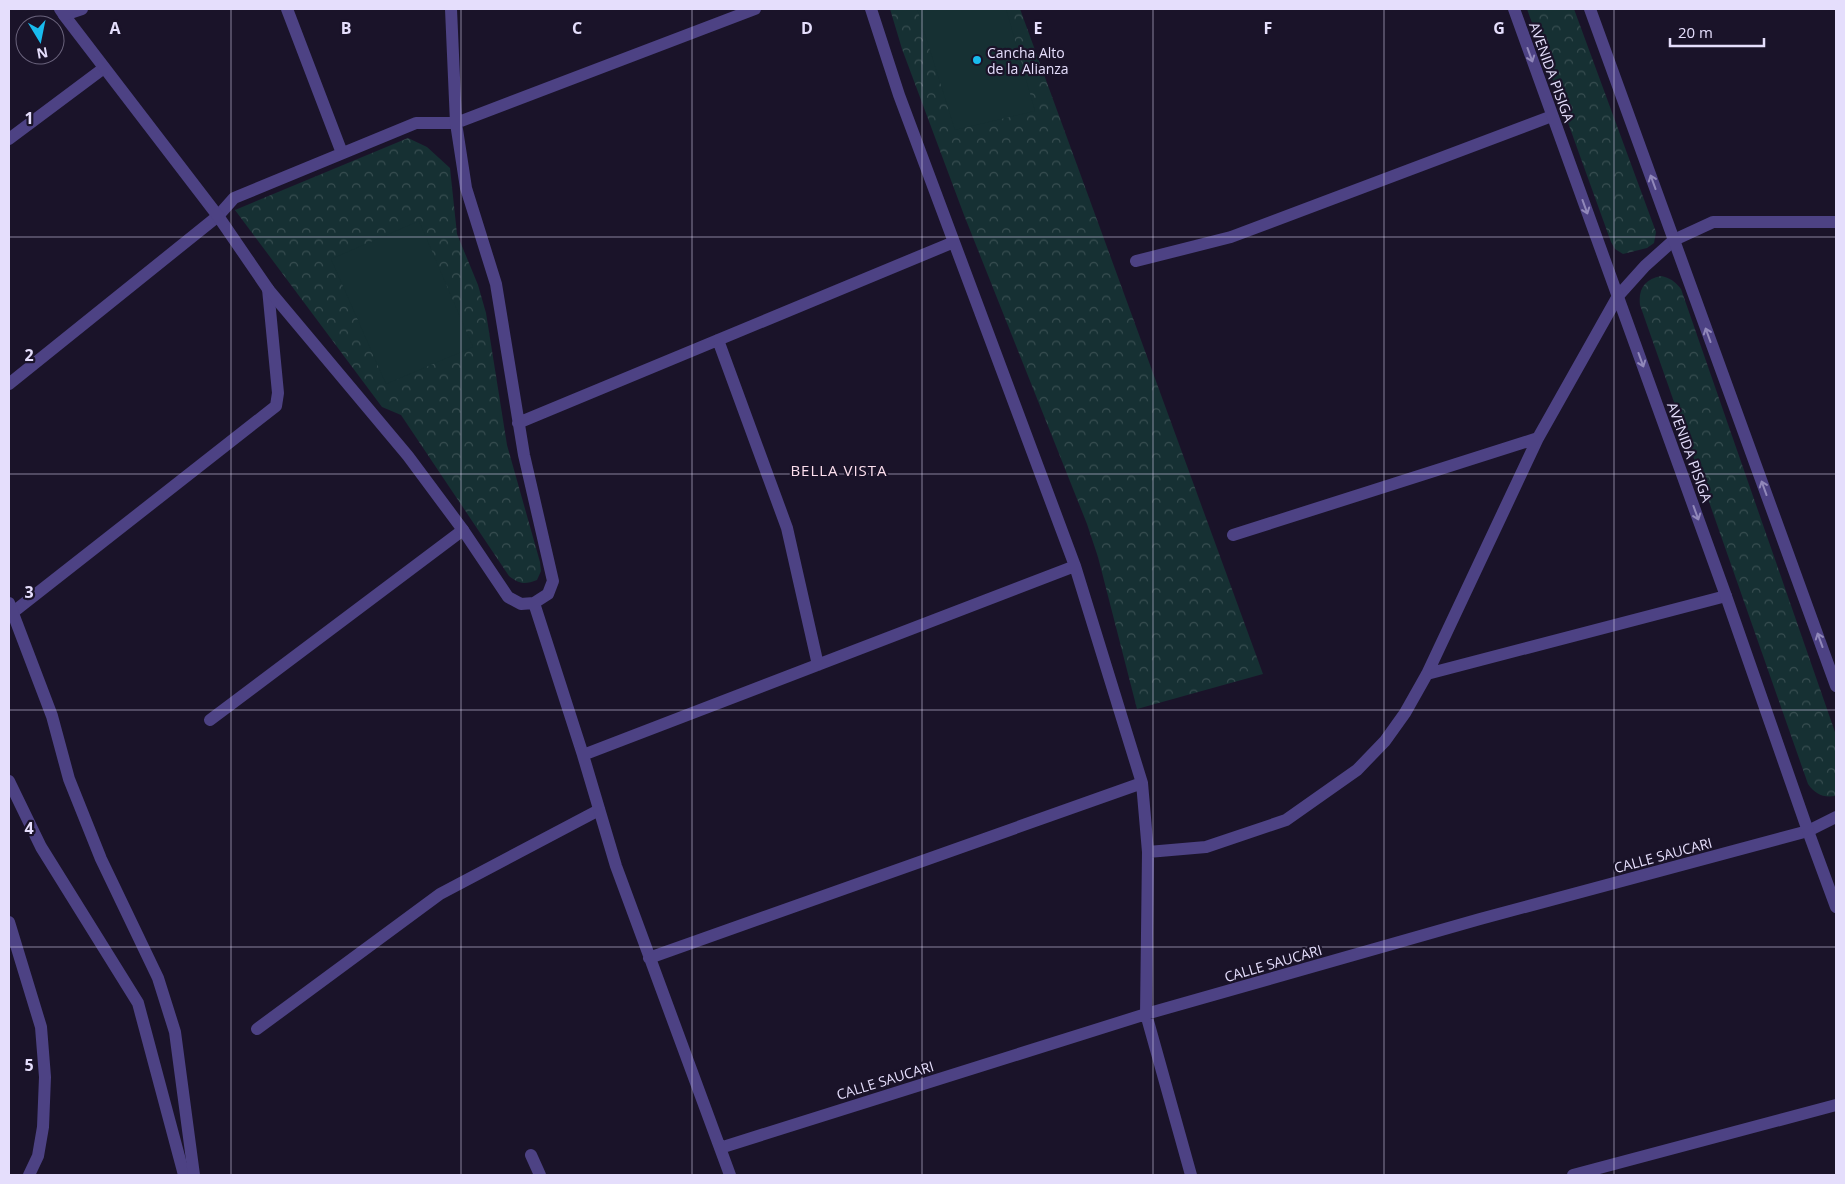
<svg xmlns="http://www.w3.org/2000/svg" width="1845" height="1184" viewBox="0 0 1845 1184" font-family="'Open Sans',sans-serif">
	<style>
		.forest { fill: url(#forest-crowns) }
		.pitch { fill: #163033 }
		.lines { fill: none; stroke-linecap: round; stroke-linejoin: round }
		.service { stroke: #4d4284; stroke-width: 12 }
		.minor { stroke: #4d4284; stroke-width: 12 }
		.tertiary { stroke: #4d4284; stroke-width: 12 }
		.oneway { stroke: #9188ba }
		.grid { fill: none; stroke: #e5defc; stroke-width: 1; stroke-opacity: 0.55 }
		.poi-dot { fill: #19bbee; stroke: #1a1329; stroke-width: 2 }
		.labels { text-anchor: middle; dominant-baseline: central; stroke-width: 4.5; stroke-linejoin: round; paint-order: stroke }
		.poi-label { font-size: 14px; fill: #e5defc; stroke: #1a1329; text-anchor: start }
		.street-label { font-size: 14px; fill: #e5defc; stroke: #1a1329 }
		.neighbourhood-label { font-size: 15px; letter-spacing: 1px; fill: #fddfee; stroke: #1a1329 }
		.grid-label { font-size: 16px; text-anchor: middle; font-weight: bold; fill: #e5defc; stroke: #1a1329; stroke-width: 4.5; stroke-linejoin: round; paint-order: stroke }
	</style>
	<defs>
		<pattern id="forest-crowns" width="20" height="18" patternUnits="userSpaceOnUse" patternTransform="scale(1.25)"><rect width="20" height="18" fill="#163033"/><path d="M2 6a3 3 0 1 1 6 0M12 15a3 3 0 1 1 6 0" fill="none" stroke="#384e51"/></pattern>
	</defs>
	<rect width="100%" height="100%" fill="#1a1329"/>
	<path class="forest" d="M 890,9 L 1020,9 L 1263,674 L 1137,709 L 1098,557 L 1087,524 L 964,215 L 902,49 Z
		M 1527,9 L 1574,9 L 1656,232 L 1654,243 L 1647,248 L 1623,254 L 1615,249 L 1611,242 Z
		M 408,138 L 427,147 L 450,168 L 457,234 L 478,285 L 486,313 L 507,445 L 540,562 L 541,571 L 537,580 C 525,585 519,584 509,576 L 401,415 L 382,407 L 235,210 Z
		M 1661,276 C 1670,278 1675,281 1681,289 L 1836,735 L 1835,796 C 1823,798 1815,794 1808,784 L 1640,305 C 1638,289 1645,279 1661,276 Z"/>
	<path class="pitch" d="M 917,9 L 1006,9 L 1035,111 L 955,130 Z
		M 419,221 L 473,347 L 386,384 L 331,259 Z"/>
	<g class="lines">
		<path class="service" d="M 287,9 L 342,153
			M 9,139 L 104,68
			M 9,384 L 218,216 L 234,198 L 416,123 L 456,123
			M 12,613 L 276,406 L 278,393 L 268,289
			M 210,720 L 463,530
			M 9,781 L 41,847 L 138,1003 L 184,1175
			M 257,1029 L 440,894 L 599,810
			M 531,1155 L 540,1175"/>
		<path class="minor" d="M 871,9 L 899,95 L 1075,566 L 1142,783 L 1148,852 L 1146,1014 L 1191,1175
			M 64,15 L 218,216 L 268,289 L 408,456 L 463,530 L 508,597 L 521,604 L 534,603 L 548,594 L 553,581 L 524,455 L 496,284 L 466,188 L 456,123 L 451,9
			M 456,123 L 755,9
			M 1136,261 L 1231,237 L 1552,116
			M 718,340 L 787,528 L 818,665
			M 518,423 L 954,242
			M 1233,535 L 1538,438
			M 9,603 L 52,716 L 69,779 L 101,859 L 158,978 L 175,1032 L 194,1175
			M 534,603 L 583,755 L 616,866 L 730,1175
			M 1427,674 L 1726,596
			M 583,755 L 1075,566
			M 1148,852 L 1206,847 L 1286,820 L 1357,770 L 1385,741 L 1405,713 L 1427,674 L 1538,438 L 1618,296 L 1645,266 L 1674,240 L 1713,222 L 1836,222
			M 649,958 L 1142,783
			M 720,1148 L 1146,1014 L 1480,919 L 1808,831 L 1836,817"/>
		<path class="tertiary" d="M 60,9 L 64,15 L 82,9
			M 1514,9 L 1726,596 L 1808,831 L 1836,907
			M 1590,9 L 1836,686
			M 9,922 L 41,1027 L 45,1077 L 43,1127 L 38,1156 L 29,1175
			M 1573,1175 L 1836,1105"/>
	</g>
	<defs><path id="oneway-shaft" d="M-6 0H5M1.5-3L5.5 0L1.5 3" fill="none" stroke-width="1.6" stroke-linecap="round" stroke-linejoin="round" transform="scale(1.25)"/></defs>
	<g class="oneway">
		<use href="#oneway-shaft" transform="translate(1530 55) rotate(70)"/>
		<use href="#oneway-shaft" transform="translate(1653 182) rotate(-110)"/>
		<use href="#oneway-shaft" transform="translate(1585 207) rotate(70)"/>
		<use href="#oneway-shaft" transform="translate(1708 335) rotate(-110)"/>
		<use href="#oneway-shaft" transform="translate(1641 360) rotate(70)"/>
		<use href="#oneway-shaft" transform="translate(1764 488) rotate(-110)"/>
		<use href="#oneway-shaft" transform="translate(1696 513) rotate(70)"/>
		<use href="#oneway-shaft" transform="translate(1820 640) rotate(-110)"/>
	</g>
	<path class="grid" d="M 231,9 L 231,1175M 461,9 L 461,1175M 692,9 L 692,1175M 922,9 L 922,1175M 1153,9 L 1153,1175M 1384,9 L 1384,1175M 1614,9 L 1614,1175M 9,237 L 1836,237M 9,474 L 1836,474M 9,710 L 1836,710M 9,947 L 1836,947"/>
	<circle class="poi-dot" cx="977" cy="60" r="5"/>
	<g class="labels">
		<g class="poi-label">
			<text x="987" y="52">Cancha Alto<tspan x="987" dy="16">de la Alianza</tspan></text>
		</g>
		<g class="street-label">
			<text transform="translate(1552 72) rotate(70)">AVENIDA PISIGA</text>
			<text transform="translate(1690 452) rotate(70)">AVENIDA PISIGA</text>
			<text transform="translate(1663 855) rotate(-15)">CALLE SAUCARI</text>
			<text transform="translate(1273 963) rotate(-16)">CALLE SAUCARI</text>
			<text transform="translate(885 1080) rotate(-17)">CALLE SAUCARI</text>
		</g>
		<g class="neighbourhood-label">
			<text x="839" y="470">BELLA VISTA</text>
		</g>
	</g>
	<g class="grid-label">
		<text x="115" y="34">A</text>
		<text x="346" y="34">B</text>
		<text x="577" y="34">C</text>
		<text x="807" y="34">D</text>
		<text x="1038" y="34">E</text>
		<text x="1268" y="34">F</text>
		<text x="1499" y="34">G</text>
		<text x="29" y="124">1</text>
		<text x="29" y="361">2</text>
		<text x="29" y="598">3</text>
		<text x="29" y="834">4</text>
		<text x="29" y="1071">5</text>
	</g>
	<rect width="1845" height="1184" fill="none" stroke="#e5defc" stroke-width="20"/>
	<g transform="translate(40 40) rotate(170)"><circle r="24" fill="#1a1329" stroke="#6b647d"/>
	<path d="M0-4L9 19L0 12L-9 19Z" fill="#19bbee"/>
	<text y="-8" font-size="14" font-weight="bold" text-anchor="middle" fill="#e5defc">N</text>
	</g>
	<path d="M1670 38v8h94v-8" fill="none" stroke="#e5defc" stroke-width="2.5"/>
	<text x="1678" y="38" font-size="15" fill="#e5defc" stroke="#1a1329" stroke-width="4" paint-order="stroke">20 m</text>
</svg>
